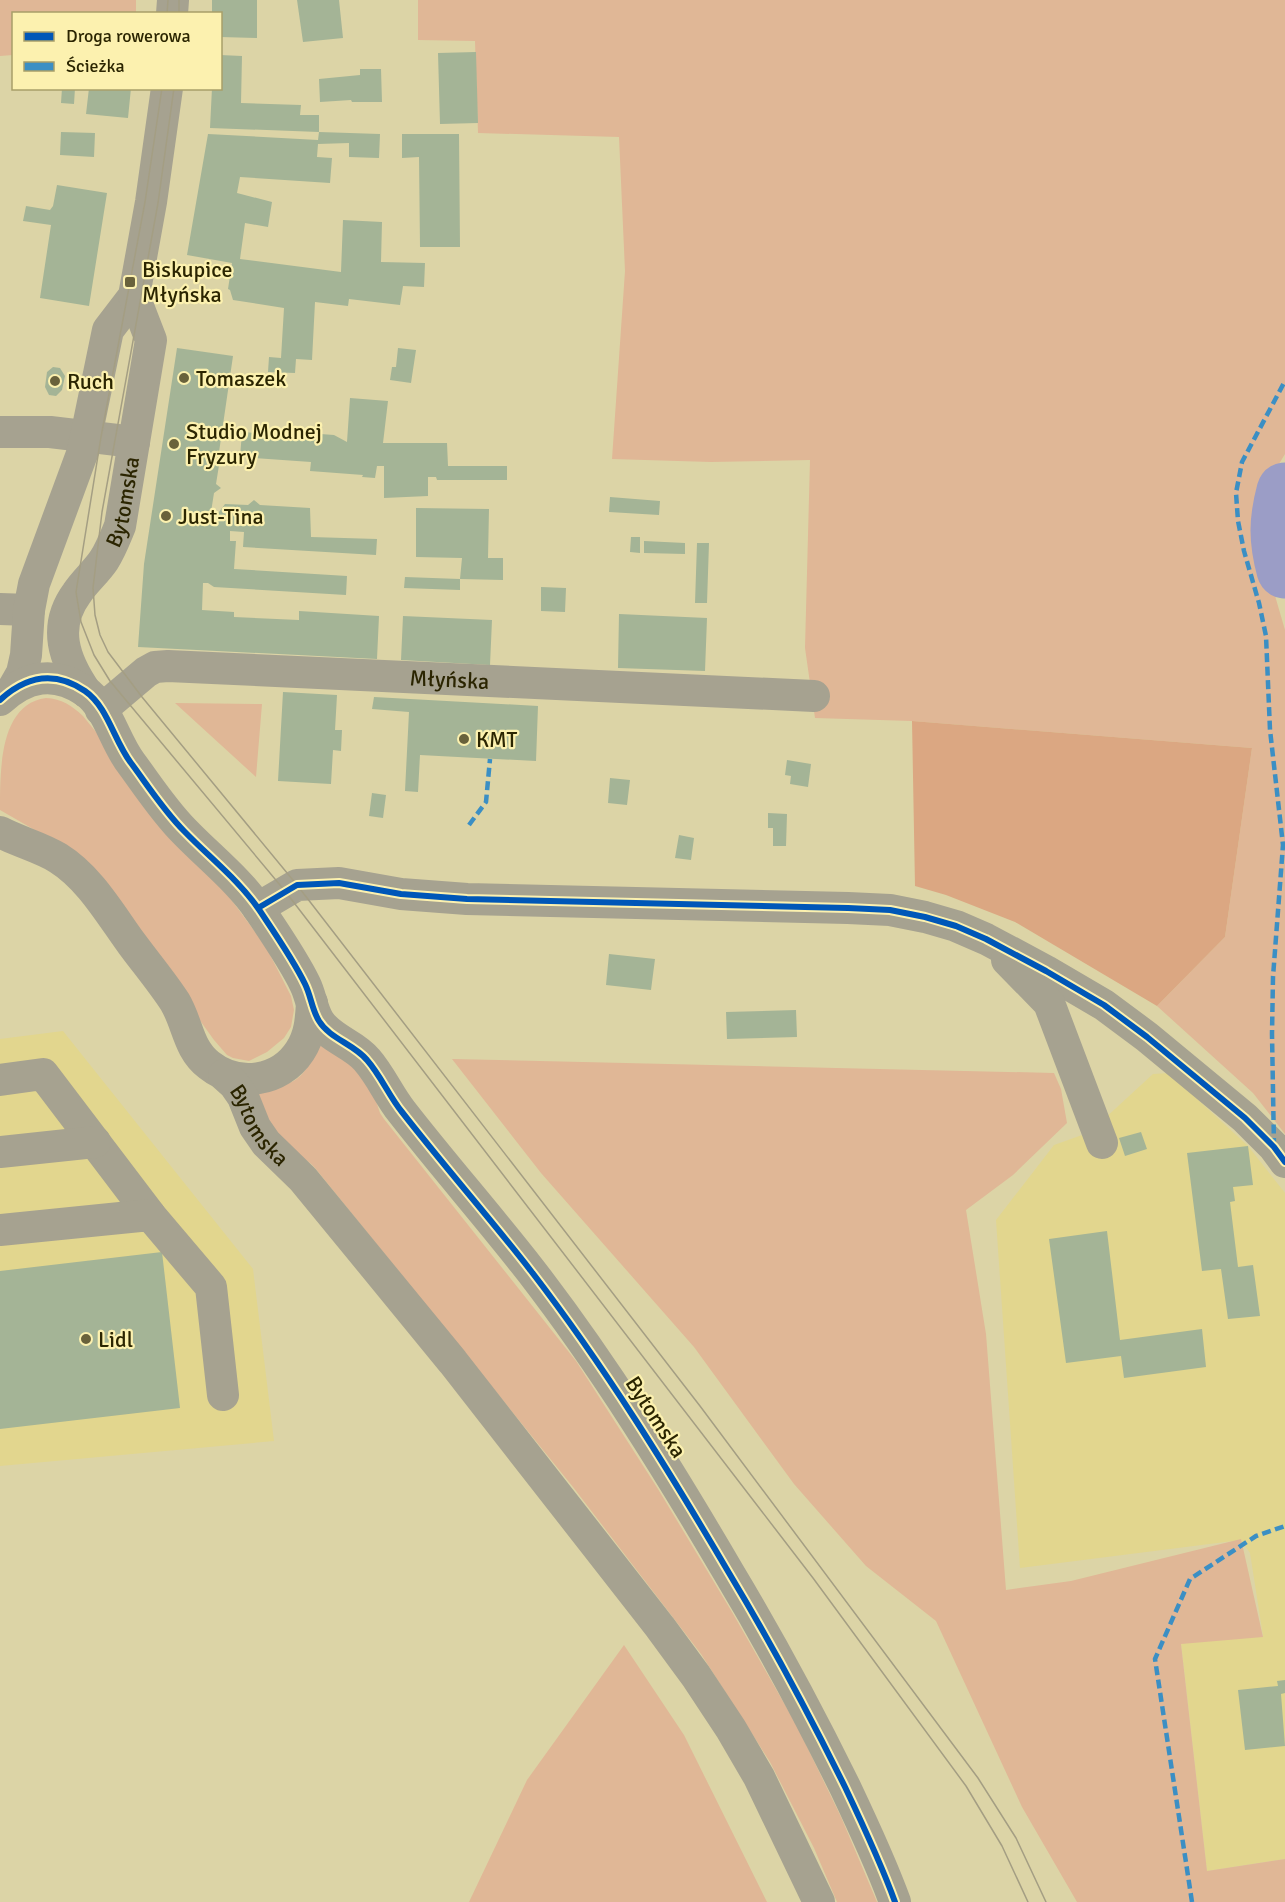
<svg xmlns="http://www.w3.org/2000/svg" width="1285" height="1902" viewBox="0 0 1285 1902" font-family="Signika,sans-serif">
	<style>
		.built { fill: #e2d68e }
		.green { fill: #e0b796 }
		.forest { fill: #dba782 }
		.lines { fill: none; stroke-linecap: round; stroke-linejoin: round }
		.river { stroke: #9b9dc6; stroke-width: 57 }
		.building { fill: #a4b496 }
		.minor { stroke: #a6a290; stroke-width: 32 }
		.tram { stroke: #a49e83; stroke-width: 1.5 }
		.quiet { stroke: #3b8fc4; stroke-width: 4.5; stroke-dasharray: 9 4.5; stroke-linecap: butt }
		.cycleway-casing { stroke: #fcf1af; stroke-width: 10 }
		.cycleway { stroke: #0057b8; stroke-width: 6 }
		.poi-dot { fill: #69623b; stroke: #fcf1af; stroke-width: 2 }
		.labels { text-anchor: middle; dominant-baseline: central; stroke-width: 4.5; stroke-linejoin: round; paint-order: stroke }
		.poi-label { font-size: 22px; fill: #2b2501; stroke: #fcf1af; text-anchor: start }
		.street-label { font-size: 22px; fill: #2b2501; stroke: #fcf1af }
	</style>
	<rect width="100%" height="100%" fill="#dcd4a6"/>
	<path class="built" d="M 63,1031 L 253,1269 L 274,1441 L 0,1466 L 0,1039 Z
		M 1169,1073 L 1248,1146 L 1285,1193 L 1285,1859 L 1207,1871 L 1181,1643 L 1263,1636 L 1250,1553 L 1241,1540 L 1020,1568 L 996,1220 L 1054,1145 L 1085,1134 L 1103,1120 L 1153,1074 Z"/>
	<path class="green" d="M 0,0 L 136,0 L 136,13 L 14,14 L 13,55 L 0,56 Z
		M 418,0 L 1285,0 L 1285,454 L 1268,482 L 1264,558 L 1285,630 L 1285,1134 L 1253,1093 L 1157,1006 L 1225,937 L 1252,748 L 912,721 L 815,718 L 805,648 L 810,460 L 711,462 L 612,459 L 625,271 L 619,137 L 478,133 L 475,41 L 418,40 Z
		M 46,698 C 62,699 71,705 83,716 L 221,886 L 265,945 L 291,996 L 294,1010 L 291,1027 L 284,1038 L 267,1052 L 249,1061 L 233,1058 L 227,1055 L 214,1040 L 176,987 L 66,848 L 0,810 C 0,768 0,704 46,698 Z
		M 175,703 L 262,704 L 256,777 Z
		M 319,1045 L 350,1059 L 373,1092 L 380,1113 L 384,1119 L 576,1361 L 658,1489 L 732,1612 L 797,1726 L 841,1817 L 877,1902 L 837,1902 L 814,1848 L 770,1762 L 701,1654 L 573,1487 L 315,1168 C 305,1156 288,1152 277,1140 C 270,1131 258,1102 259,1091 C 297,1084 303,1080 319,1045 Z
		M 452,1059 L 1054,1073 L 1061,1089 L 1067,1123 L 1013,1175 L 966,1210 L 986,1334 L 1006,1590 L 1071,1581 L 1241,1539 L 1263,1637 L 1181,1644 L 1207,1871 L 1285,1859 L 1285,1902 L 1077,1902 L 1022,1807 L 936,1621 L 866,1566 L 794,1484 L 694,1347 L 541,1173 Z
		M 624,1645 L 684,1735 L 767,1902 L 469,1902 L 527,1780 Z"/>
	<path class="forest" d="M 912,721 L 1252,748 L 1225,937 L 1157,1006 L 1015,922 L 946,895 L 915,886 Z"/>
	<g class="lines">
		<path class="river" d="M 1285,491 C 1277,521 1277,540 1285,570"/>
	</g>
	<path class="building" d="M 212,0 L 257,0 L 257,38 L 220,37 L 220,14 L 212,14 Z
		M 297,0 L 339,0 L 343,38 L 303,42 Z
		M 476,52 L 478,123 L 440,124 L 438,53 Z
		M 220,55 L 242,56 L 241,103 L 301,105 L 300,115 L 319,115 L 319,132 L 210,128 L 212,88 L 220,88 Z
		M 360,69 L 381,69 L 382,102 L 352,102 L 351,100 L 320,102 L 319,79 L 360,75 Z
		M 62,88 L 75,88 L 74,104 L 61,103 Z
		M 89,88 L 131,88 L 128,118 L 86,114 Z
		M 61,132 L 95,133 L 94,157 L 60,155 Z
		M 319,132 L 380,134 L 379,158 L 349,157 L 349,143 L 318,144 L 317,157 L 332,158 L 330,183 L 240,177 L 237,193 L 272,202 L 268,227 L 245,223 L 240,259 L 341,272 L 343,220 L 382,222 L 381,262 L 425,263 L 424,287 L 403,286 L 400,305 L 349,299 L 348,306 L 315,302 L 312,360 L 296,359 L 295,373 L 268,372 L 269,357 L 281,358 L 284,308 L 233,300 L 230,290 L 228,289 L 232,263 L 187,255 L 208,134 L 318,140 Z
		M 402,134 L 459,134 L 460,247 L 420,247 L 419,157 L 402,158 Z
		M 57,185 L 107,193 L 89,306 L 40,298 L 51,225 L 23,221 L 26,206 L 50,210 L 53,206 Z
		M 177,348 L 233,356 L 218,459 L 220,459 L 216,484 L 221,488 L 214,493 L 211,512 L 219,512 L 225,504 L 248,505 L 254,500 L 260,505 L 310,508 L 311,537 L 377,539 L 376,555 L 243,547 L 244,532 L 230,531 L 230,541 L 236,541 L 234,569 L 347,576 L 346,595 L 214,587 L 208,583 L 203,583 L 202,610 L 234,612 L 234,617 L 299,620 L 299,611 L 379,616 L 377,659 L 138,647 L 144,564 Z
		M 398,348 L 416,350 L 411,383 L 390,380 L 392,367 L 396,367 Z
		M 53,367 L 60,368 L 65,376 L 62,390 L 56,396 L 49,395 L 45,387 L 47,372 Z
		M 350,398 L 388,401 L 383,443 L 447,443 L 448,466 L 507,466 L 507,480 L 437,480 L 436,477 L 428,477 L 428,496 L 384,498 L 384,466 L 377,466 L 375,478 L 362,477 L 363,475 L 310,471 L 311,462 L 240,457 L 242,432 L 293,436 L 294,432 L 334,435 L 347,442 Z
		M 610,497 L 660,501 L 659,515 L 609,512 Z
		M 416,508 L 489,509 L 488,558 L 503,558 L 503,580 L 460,579 L 462,558 L 416,557 Z
		M 631,537 L 640,537 L 640,553 L 630,552 Z
		M 644,541 L 685,543 L 685,554 L 644,553 Z
		M 697,543 L 709,543 L 707,603 L 695,603 Z
		M 405,577 L 460,579 L 460,590 L 404,588 Z
		M 541,587 L 566,588 L 565,612 L 541,611 Z
		M 619,614 L 707,618 L 705,671 L 618,668 Z
		M 403,616 L 492,620 L 490,665 L 401,660 Z
		M 283,692 L 337,695 L 335,730 L 342,730 L 341,751 L 333,750 L 331,784 L 278,781 Z
		M 374,697 L 538,706 L 536,761 L 420,755 L 418,792 L 405,791 L 409,712 L 372,709 Z
		M 787,760 L 811,764 L 808,787 L 790,784 L 791,776 L 785,775 Z
		M 610,778 L 630,780 L 627,805 L 608,803 Z
		M 372,793 L 386,795 L 383,818 L 369,816 Z
		M 768,813 L 787,814 L 786,846 L 773,846 L 773,828 L 768,828 Z
		M 679,835 L 694,838 L 691,860 L 675,858 Z
		M 609,954 L 655,959 L 651,990 L 606,985 Z
		M 796,1010 L 797,1037 L 727,1039 L 726,1012 Z
		M 1141,1132 L 1147,1149 L 1125,1156 L 1119,1138 Z
		M 1248,1146 L 1253,1185 L 1233,1187 L 1235,1201 L 1230,1202 L 1238,1267 L 1253,1265 L 1260,1316 L 1228,1319 L 1221,1269 L 1202,1271 L 1187,1153 Z
		M 1107,1231 L 1120,1340 L 1202,1329 L 1206,1367 L 1124,1378 L 1121,1356 L 1066,1363 L 1049,1239 Z
		M 162,1252 L 180,1408 L 0,1429 L 0,1271 Z
		M 1285,1680 L 1285,1693 L 1281,1694 L 1285,1746 L 1245,1750 L 1238,1690 L 1278,1686 L 1277,1681 Z"/>
	<g class="lines">
		<g class="minor">
			<path d="M 172,14 L 173,0"/>
			<path d="M 0,432 L 50,432 L 134,442"/>
			<path d="M 0,609 L 29,610"/>
			<path d="M 14,687 L 22,673 L 26,655 L 29,610 L 34,584 L 83,451 L 108,330 L 134,296 L 151,202 L 167,88"/>
			<path id="s1" d="M 86,692 C 64,660 52,627 77,593 C 85,581 96,572 104,560 C 111,549 115,538 120,526 L 151,340 L 134,296"/>
			<path d="M 0,700 C 26,676 54,670 85,691 C 108,707 114,741 131,763 C 148,786 164,811 184,831 C 210,858 239,880 260,911 C 274,932 294,961 305,984 C 311,996 312,1010 319,1021 C 330,1039 354,1044 367,1060 C 381,1076 389,1096 402,1112 C 444,1166 489,1217 531,1271 C 605,1367 668,1469 729,1573 C 771,1643 809,1714 845,1787 C 863,1825 881,1863 895,1902"/>
			<path id="s2" d="M 101,710 L 146,672 L 155,667 L 168,666 L 814,696"/>
			<path d="M 0,832 C 19,842 40,847 58,858 C 90,878 110,914 132,944 C 146,963 162,982 175,1002 C 188,1024 188,1049 209,1065 C 238,1088 280,1082 300,1051 C 310,1036 311,1020 312,1003"/>
			<path d="M 258,908 L 297,885 L 339,883 L 401,894 L 467,899 L 848,908 L 890,910 L 925,917 L 956,926 L 986,939 L 1046,971 L 1104,1005 L 1147,1037 L 1245,1118 L 1274,1147 L 1285,1162"/>
			<path d="M 1007,960 L 1049,1003 L 1102,1143"/>
			<path id="s3" d="M 224,1075 L 234,1084 L 243,1097 L 255,1127 L 266,1143 L 303,1179 L 453,1362 L 660,1627 L 696,1676 L 731,1729 L 759,1777 L 819,1902"/>
			<path d="M 0,1080 L 43,1074 L 150,1215"/>
			<path d="M 0,1152 L 95,1142"/>
			<path d="M 0,1230 L 150,1215 L 211,1287 L 223,1395"/>
		</g>
		<path class="tram" d="M 167,14 L 168,0
			M 179,14 L 179,0
			M 162,88 L 145,202 L 101,437 L 76,592 L 81,622 L 94,655 L 110,681 L 285,891 L 813,1578 L 966,1786 L 1002,1846 L 1028,1902
			M 174,88 L 158,203 L 102,512 L 93,588 L 95,615 L 100,635 L 108,652 L 142,697 L 297,885 L 700,1406 L 978,1778 L 1016,1838 L 1046,1902"/>
		<path class="quiet" d="M 469,825 L 486,802 L 490,759
			M 1274,1147 L 1272,1034 L 1273,977 L 1283,845 L 1270,730 L 1266,636 L 1259,603 L 1244,551 L 1238,521 L 1236,493 L 1242,462 L 1285,381
			M 1192,1902 L 1155,1659 L 1190,1579 L 1256,1536 L 1285,1526"/>
		<g class="cycleway-casing">
			<path id="cycleway" d="M 0,700 C 26,676 54,670 85,691 C 108,707 114,741 131,763 C 148,786 164,811 184,831 C 210,858 239,880 260,911 C 274,932 294,961 305,984 C 311,996 312,1010 319,1021 C 330,1039 354,1044 367,1060 C 381,1076 389,1096 402,1112 C 444,1166 489,1217 531,1271 C 605,1367 668,1469 729,1573 C 771,1643 809,1714 845,1787 C 863,1825 881,1863 895,1902
				M 258,908 L 297,885 L 339,883 L 401,894 L 467,899 L 848,908 L 890,910 L 925,917 L 956,926 L 986,939 L 1046,971 L 1104,1005 L 1147,1037 L 1245,1118 L 1274,1147 L 1285,1162"/>
		</g>
		<use href="#cycleway" class="cycleway"/>
	</g>
	<g class="poi-dot">
		<rect x="124" y="276" width="12" height="12" rx="3"/>
		<circle cx="184" cy="378" r="6"/>
		<circle cx="55" cy="381" r="6"/>
		<circle cx="174" cy="444" r="6"/>
		<circle cx="166" cy="516" r="6"/>
		<circle cx="464" cy="739" r="6"/>
		<circle cx="86" cy="1339" r="6"/>
	</g>
	<g class="labels">
		<g class="poi-label">
			<text x="142" y="269">Biskupice<tspan x="142" dy="25">Młyńska</tspan></text>
			<text x="196" y="378">Tomaszek</text>
			<text x="67" y="381">Ruch</text>
			<text x="186" y="431">Studio Modnej<tspan x="186" dy="25">Fryzury</tspan></text>
			<text x="178" y="516">Just-Tina</text>
			<text x="476" y="739">KMT</text>
			<text x="98" y="1339">Lidl</text>
		</g>
		<g class="street-label">
			<text stroke="none"><textPath href="#s1" startOffset="212">Bytomska</textPath></text>
			<text stroke="none"><textPath href="#s2" startOffset="364">Młyńska</textPath></text>
			<text stroke="none"><textPath href="#s3" startOffset="62">Bytomska</textPath></text>
			<text transform="translate(656 1417) rotate(57)">Bytomska</text>
		</g>
	</g>
	<rect x="12" y="12" width="210" height="78" fill="#fcf1af" stroke="#a89f69" stroke-width="1.5"/>
	<rect x="24" y="32" width="30" height="9" fill="#0057b8" stroke="#a89f69" stroke-width="1.5"/>
	<text x="66" y="42" font-size="18" fill="#2b2501">Droga rowerowa</text>
	<rect x="24" y="62" width="30" height="9" fill="#3b8fc4" stroke="#a89f69" stroke-width="1.5"/>
	<text x="66" y="72" font-size="18" fill="#2b2501">Ścieżka</text>
</svg>
